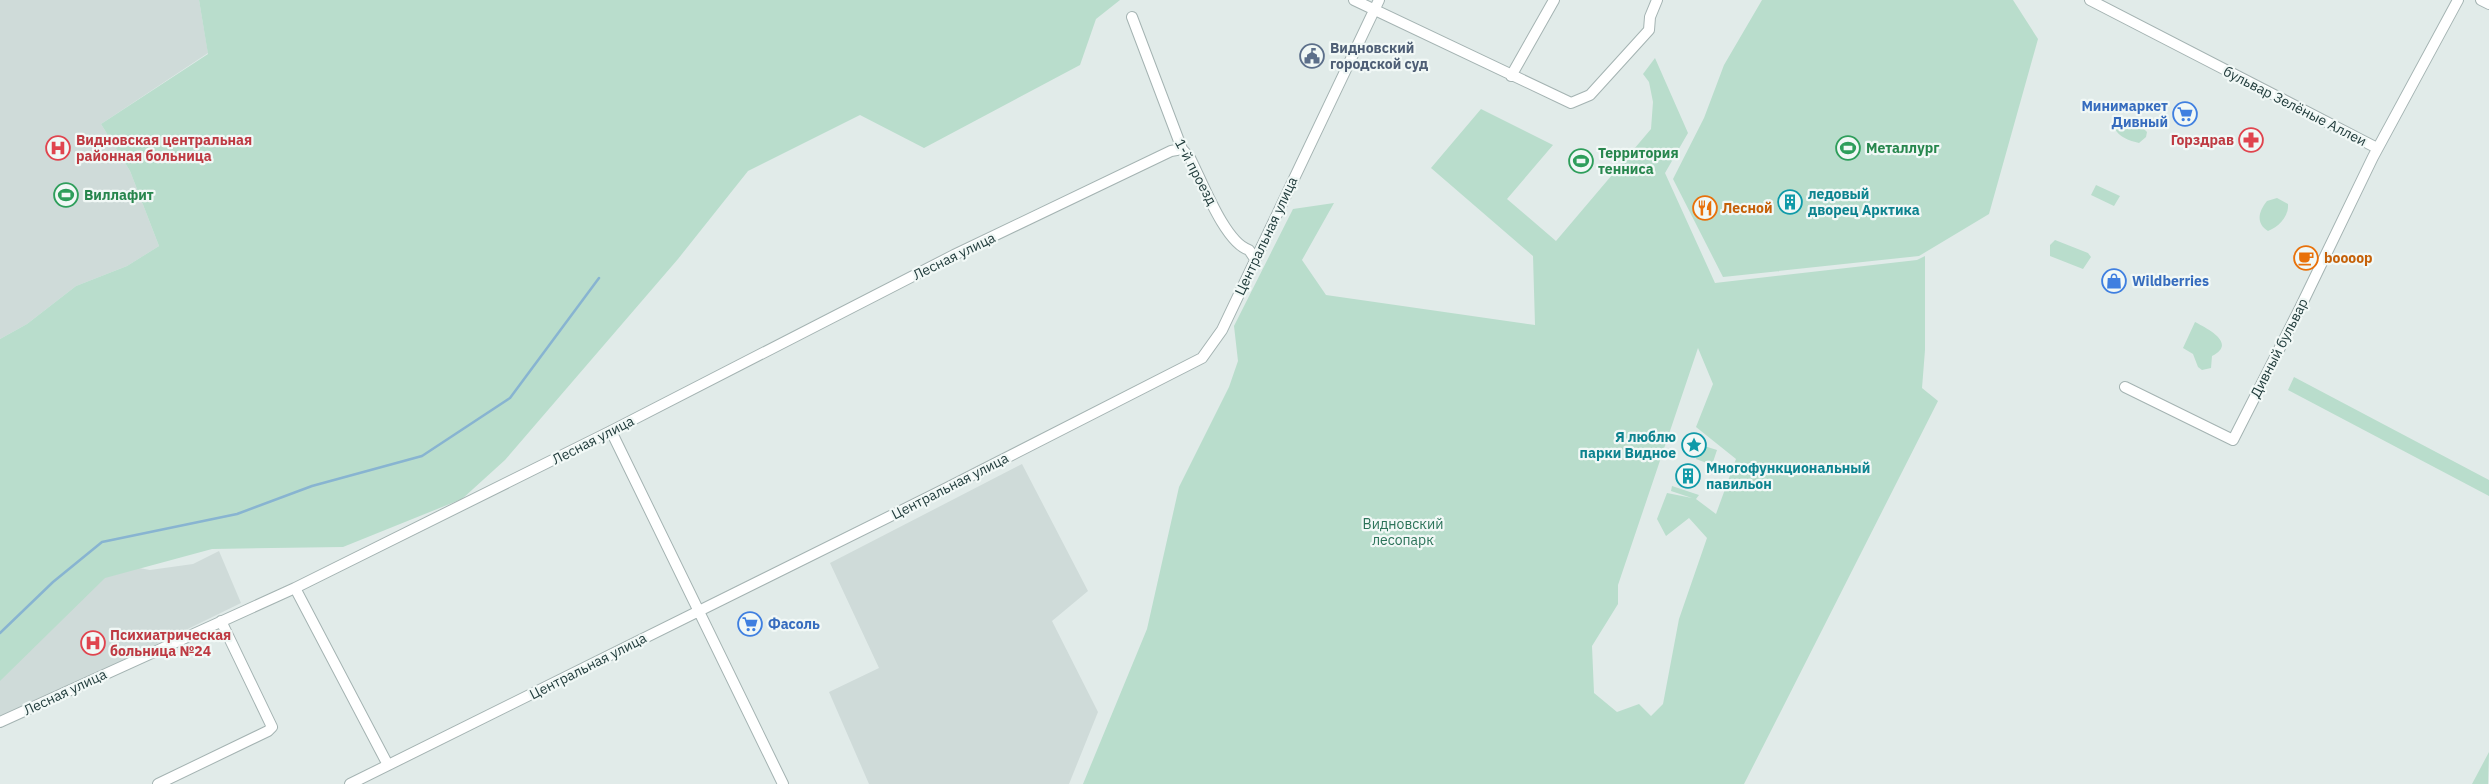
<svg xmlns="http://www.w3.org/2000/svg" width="2489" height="784" viewBox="0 0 2489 784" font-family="'IBM Plex Sans',sans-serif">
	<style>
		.built { fill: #cfdbd9 }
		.green { fill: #b9ddcc; fill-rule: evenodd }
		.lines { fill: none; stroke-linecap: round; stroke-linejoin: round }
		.stream { stroke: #88b4d1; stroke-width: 2.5 }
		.minor-casing { stroke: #a4b3b2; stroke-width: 12 }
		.minor { stroke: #fff; stroke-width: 10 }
		.labels { text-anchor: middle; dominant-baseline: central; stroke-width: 4.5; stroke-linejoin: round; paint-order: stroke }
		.service-label { font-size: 14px; font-weight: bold; fill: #4e5e75; stroke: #f1f8f6; text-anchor: start }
		.shop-label { font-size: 14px; font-weight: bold; fill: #366cbe; stroke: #f1f8f6; text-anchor: start }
		.street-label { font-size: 14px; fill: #213c3c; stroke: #f1f8f6 }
		.health-label { font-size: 14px; font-weight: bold; fill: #be3a42; stroke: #f1f8f6; text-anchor: start }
		.leisure-label { font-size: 14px; font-weight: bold; fill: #27864d; stroke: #f1f8f6; text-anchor: start }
		.culture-label { font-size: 14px; font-weight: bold; fill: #0d838f; stroke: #f1f8f6; text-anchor: start }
		.food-label { font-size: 14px; font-weight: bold; fill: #c56008; stroke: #f1f8f6; text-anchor: start }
		.park-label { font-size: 14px; fill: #2b7359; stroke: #f1f8f6 }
	</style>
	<rect width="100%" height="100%" fill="#e1ebe9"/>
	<path class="built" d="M 0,0 L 199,0 L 208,53 L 101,124 L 130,171 L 159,246 L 127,266 L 76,286 L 27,324 L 0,339 Z
		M 1022,464 L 1088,591 L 1052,621 L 1098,712 L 1069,784 L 869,784 L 829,692 L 879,668 L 830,563 Z
		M 219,551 L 241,603 L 0,721 L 0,671 L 54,614 L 122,565 L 150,570 L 193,564 Z"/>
	<path class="green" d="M 199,0 L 1120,0 L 1096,19 L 1080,65 L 924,148 L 860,115 L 748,171 L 678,259 L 505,460 L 462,499 L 343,547 L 212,549 L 105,578 L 0,681 L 0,339 L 27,324 L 76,286 L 127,266 L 159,246 L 130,171 L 101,124 L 208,54 Z
		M 1762,0 L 2013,0 L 2038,39 L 1989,214 L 1919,256 L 1723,277 L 1673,179 L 1704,118 L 1724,65 Z
		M 1655,58 L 1688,133 L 1665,173 L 1715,283 L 1917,260 L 1925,256 L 1925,350 L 1922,388 L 1938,401 L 1744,784 L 1083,784 L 1147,629 L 1179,487 L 1229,387 L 1238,361 L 1234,326 L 1293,209 L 1334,203 L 1302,260 L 1326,295 L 1535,325 L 1533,256 L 1431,168 L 1481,109 L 1553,145 L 1507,199 L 1556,241 L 1651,129 L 1653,102 L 1649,82 L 1643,74 ZM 1698,348 L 1713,384 L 1696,427 L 1736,459 L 1716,514 L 1696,499 L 1699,495 L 1672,486 L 1671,491 L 1692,498 L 1667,493 L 1657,519 L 1666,536 L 1689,518 L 1707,538 L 1679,619 L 1663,704 L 1651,716 L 1639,704 L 1617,712 L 1594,693 L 1592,646 L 1618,604 L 1618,585 Z
		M 2121,121 L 2145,130 L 2147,132 L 2146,137 L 2139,143 C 2130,141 2116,136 2114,126 Z
		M 2096,185 L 2120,196 L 2114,206 L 2091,195 Z
		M 2277,198 L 2288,204 C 2289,216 2279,227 2268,231 C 2255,223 2259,211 2267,201 Z
		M 2055,240 L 2088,253 L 2091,257 L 2083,269 L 2050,256 L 2050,245 Z
		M 2195,322 C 2206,328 2238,343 2212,356 L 2211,368 L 2202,370 L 2198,367 L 2193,354 L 2183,348 Z
		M 2294,377 L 2489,480 L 2489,496 L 2288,390 Z
		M 1701,445 L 1717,450 L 1712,465 L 1696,459 Z
		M 2489,752 L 2488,784 L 2472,784 Z"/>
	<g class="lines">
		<path class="stream" d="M 0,633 L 53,582 L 102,542 L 237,514 L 312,486 L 422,456 L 510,398 L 599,278"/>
		<g class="minor-casing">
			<path id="minor" d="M 1354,0 L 1571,103 L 1590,95 L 1649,30 L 1650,17 L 1657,0
				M 2090,0 L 2377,148
				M 2481,0 L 2489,4
				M 1132,17 L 1182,149 L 1190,158 C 1202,181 1225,243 1249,250 L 1255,259
				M 1511,76 L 1554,0
				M 2125,387 L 2233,440 L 2300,308 L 2373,157 L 2458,0
				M 611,431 L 783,784
				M 295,588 L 388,765
				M 0,722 L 295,588 L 611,431 L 954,255 L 1171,151 L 1182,149
				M 158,784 L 268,731 L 272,727 L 221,621
				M 350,784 L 947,488 L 1202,358 L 1222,330 L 1379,0"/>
		</g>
		<use href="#minor" class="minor"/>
	</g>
	<defs>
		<g id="civic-ring" transform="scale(1.25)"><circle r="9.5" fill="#f1f8f6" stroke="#5c6f8a" stroke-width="1.5"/><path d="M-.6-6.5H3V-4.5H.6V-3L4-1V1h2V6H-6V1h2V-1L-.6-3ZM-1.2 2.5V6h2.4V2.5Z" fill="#5c6f8a"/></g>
		<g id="supermarket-ring" transform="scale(1.25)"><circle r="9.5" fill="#f1f8f6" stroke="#3f7fe0" stroke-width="1.5"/><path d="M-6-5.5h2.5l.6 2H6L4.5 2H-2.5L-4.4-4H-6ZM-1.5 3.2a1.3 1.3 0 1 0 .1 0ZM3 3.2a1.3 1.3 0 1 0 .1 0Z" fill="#3f7fe0"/></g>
		<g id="pharmacy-ring" transform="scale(1.25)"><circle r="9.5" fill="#f1f8f6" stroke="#e0444e" stroke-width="1.5"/><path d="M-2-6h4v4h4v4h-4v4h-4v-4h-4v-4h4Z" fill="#e0444e"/></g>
		<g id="hospital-ring" transform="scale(1.25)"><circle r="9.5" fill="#f1f8f6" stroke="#e0444e" stroke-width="1.5"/><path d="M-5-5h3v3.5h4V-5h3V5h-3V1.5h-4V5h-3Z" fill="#e0444e"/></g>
		<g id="stadium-ring" transform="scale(1.25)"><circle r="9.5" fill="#f1f8f6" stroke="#2e9e5b" stroke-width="1.5"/><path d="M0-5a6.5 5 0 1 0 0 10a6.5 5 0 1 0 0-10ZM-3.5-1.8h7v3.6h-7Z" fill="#2e9e5b"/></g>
		<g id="building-ring" transform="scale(1.25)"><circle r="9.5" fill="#f1f8f6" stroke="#0f9aa8" stroke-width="1.5"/><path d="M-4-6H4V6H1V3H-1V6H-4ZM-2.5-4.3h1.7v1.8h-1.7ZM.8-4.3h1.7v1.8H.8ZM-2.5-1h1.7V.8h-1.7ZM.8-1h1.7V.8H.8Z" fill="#0f9aa8"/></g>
		<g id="restaurant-ring" transform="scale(1.25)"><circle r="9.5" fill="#f1f8f6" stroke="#e8710a" stroke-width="1.5"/><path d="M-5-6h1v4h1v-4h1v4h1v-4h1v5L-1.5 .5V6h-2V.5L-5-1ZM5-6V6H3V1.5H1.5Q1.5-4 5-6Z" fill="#e8710a"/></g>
		<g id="cafe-ring" transform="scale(1.25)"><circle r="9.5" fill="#f1f8f6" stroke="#e8710a" stroke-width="1.5"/><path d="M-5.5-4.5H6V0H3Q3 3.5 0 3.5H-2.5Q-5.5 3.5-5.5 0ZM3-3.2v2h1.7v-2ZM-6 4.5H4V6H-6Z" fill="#e8710a"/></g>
		<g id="shop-ring" transform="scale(1.25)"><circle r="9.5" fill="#f1f8f6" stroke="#3f7fe0" stroke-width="1.5"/><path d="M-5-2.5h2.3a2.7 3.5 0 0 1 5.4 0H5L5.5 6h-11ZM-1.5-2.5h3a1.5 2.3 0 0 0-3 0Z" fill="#3f7fe0"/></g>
		<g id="sight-ring" transform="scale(1.25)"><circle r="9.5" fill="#f1f8f6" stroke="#0f9aa8" stroke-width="1.5"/><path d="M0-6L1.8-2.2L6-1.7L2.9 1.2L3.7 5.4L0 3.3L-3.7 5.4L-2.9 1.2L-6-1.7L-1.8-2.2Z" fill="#0f9aa8"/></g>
	</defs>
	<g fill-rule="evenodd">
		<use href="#civic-ring" x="1312" y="56"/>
		<use href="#supermarket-ring" x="2185" y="114"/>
		<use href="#pharmacy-ring" x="2251" y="140"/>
		<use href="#hospital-ring" x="58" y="148"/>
		<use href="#stadium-ring" x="1848" y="148"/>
		<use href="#stadium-ring" x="1581" y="161"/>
		<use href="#stadium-ring" x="66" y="195"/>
		<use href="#building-ring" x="1790" y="202"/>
		<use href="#restaurant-ring" x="1705" y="208"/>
		<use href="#cafe-ring" x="2306" y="258"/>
		<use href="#shop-ring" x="2114" y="281"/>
		<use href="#sight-ring" x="1694" y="445"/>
		<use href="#building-ring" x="1688" y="476"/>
		<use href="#supermarket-ring" x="750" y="624"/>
		<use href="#hospital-ring" x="93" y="643"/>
	</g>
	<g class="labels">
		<g class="service-label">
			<text x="1330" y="48">Видновский<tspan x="1330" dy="16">городской суд</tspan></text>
		</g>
		<g class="shop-label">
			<text x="2168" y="106" text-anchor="end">Минимаркет<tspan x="2168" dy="16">Дивный</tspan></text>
			<text x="2132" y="281">Wildberries</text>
			<text x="768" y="624">Фасоль</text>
		</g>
		<g class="street-label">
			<text transform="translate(2295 106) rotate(27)">бульвар Зелёные Аллеи</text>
			<text transform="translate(1196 172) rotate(62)">1-й проезд</text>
			<text transform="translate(1266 236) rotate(-65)">Центральная улица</text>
			<text transform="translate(954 256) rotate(-26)">Лесная улица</text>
			<text transform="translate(2279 348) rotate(-63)">Дивный бульвар</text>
			<text transform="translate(593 440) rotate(-27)">Лесная улица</text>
			<text transform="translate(950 486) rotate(-27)">Центральная улица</text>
			<text transform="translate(588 666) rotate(-27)">Центральная улица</text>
			<text transform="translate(65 692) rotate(-25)">Лесная улица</text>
		</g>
		<g class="health-label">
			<text x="76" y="140">Видновская центральная<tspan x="76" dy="16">районная больница</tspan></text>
			<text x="2234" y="140" text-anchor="end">Горздрав</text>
			<text x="110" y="635">Психиатрическая<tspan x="110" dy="16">больница №24</tspan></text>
		</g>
		<g class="leisure-label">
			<text x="1866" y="148">Металлург</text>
			<text x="1598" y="153">Территория<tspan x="1598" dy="16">тенниса</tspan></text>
			<text x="84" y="195">Виллафит</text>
		</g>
		<g class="culture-label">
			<text x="1808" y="194">ледовый<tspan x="1808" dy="16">дворец Арктика</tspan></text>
			<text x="1676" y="437" text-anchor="end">Я люблю<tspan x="1676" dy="16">парки Видное</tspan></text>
			<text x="1706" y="468">Многофункциональный<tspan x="1706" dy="16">павильон</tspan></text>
		</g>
		<g class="food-label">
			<text x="1722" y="208">Лесной</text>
			<text x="2324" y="258">boooop</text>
		</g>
		<g class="park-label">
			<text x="1403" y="524">Видновский<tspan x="1403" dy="16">лесопарк</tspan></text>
		</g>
	</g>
</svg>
